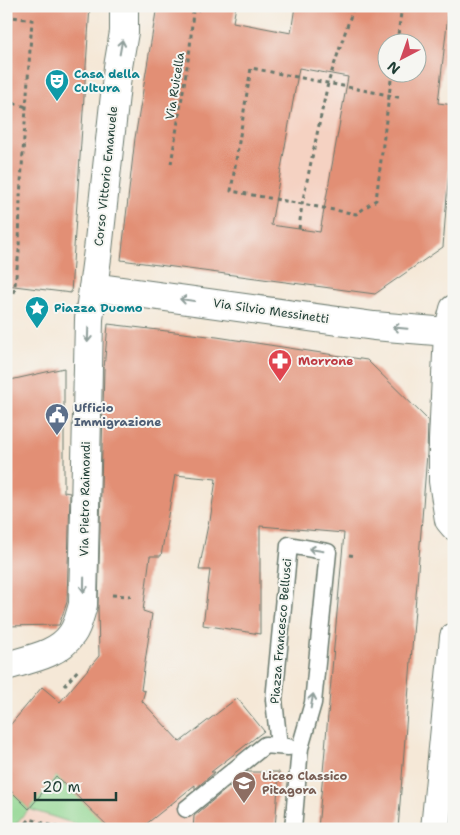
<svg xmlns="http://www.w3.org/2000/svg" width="460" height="835" viewBox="0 0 460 835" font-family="'Shantell Sans',sans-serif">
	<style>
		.built { fill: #f5d2c2 }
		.green { fill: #8fd58f; stroke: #578962 }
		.building { fill: #e28f75; fill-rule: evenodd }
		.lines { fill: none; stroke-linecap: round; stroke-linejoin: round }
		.lane-casing { stroke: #6a796d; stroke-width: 19 }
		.street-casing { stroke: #6a796d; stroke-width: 30 }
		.path { stroke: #6a796d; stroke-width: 3; stroke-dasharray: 4 4; stroke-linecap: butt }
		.lane { stroke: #fff; stroke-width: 16 }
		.street { stroke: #fff; stroke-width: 28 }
		.oneway { stroke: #8f9e9a }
		.labels { text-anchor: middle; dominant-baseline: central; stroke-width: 4; stroke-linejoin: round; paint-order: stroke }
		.culture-label { font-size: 12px; font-weight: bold; fill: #0d838f; stroke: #f6f6f2; text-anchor: start }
		.street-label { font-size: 12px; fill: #1f3d34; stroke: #f6f6f2 }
		.health-label { font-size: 12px; font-weight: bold; fill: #be3a42; stroke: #f6f6f2; text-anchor: start }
		.service-label { font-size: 12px; font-weight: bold; fill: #4e5e75; stroke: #f6f6f2; text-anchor: start }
		.education-label { font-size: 12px; font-weight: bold; fill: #785e54; stroke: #f6f6f2; text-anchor: start }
	</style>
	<rect width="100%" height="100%" fill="#f6f6f2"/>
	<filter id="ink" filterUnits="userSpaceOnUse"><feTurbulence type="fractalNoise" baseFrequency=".02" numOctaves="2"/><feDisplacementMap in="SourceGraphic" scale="10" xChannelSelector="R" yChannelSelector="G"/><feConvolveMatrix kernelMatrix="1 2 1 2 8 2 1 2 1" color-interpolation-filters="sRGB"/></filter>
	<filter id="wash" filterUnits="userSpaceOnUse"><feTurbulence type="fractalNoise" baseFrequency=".0096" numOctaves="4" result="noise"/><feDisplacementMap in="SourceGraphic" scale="20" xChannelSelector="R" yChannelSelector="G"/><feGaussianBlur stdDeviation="1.12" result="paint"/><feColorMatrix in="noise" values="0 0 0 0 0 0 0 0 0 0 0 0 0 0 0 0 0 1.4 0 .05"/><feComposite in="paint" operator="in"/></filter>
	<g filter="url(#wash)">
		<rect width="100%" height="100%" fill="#f5e8d7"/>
		<path class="built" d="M 347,6 L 410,6 L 407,42 L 388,42 L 347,236 L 212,217 L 236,56 L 324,73 Z
			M 249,772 L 279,772 L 275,829 L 140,829 L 178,798 L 194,817 Z
			M 56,776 L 111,829 L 6,829 L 6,786 L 29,809 Z"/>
		<path class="green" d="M 56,776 L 109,827 L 88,828 L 29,809 L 11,829 L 6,829 L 6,786 L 29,809 Z"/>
		<g id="blocks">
			<path class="building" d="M 6,6 L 90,6 L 71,293 L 6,285 Z
				M 157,6 L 170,6 L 199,11 L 200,6 L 236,6 L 233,22 L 291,33 L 295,6 L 449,6 L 438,103 L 454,105 L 443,247 L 375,294 L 121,260 L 135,138 ZM 388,42 L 418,42 L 418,72 L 388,72 ZM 299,68 L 348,77 L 320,232 L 271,225 Z
				M 108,324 L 217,337 L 367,360 L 428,420 L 427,454 L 398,829 L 318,829 L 344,533 L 260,526 L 260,634 L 203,625 L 210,570 L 199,570 L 209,520 L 210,521 L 216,479 L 175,475 L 161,556 L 150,556 L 143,611 L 152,614 L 141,690 L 145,691 L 142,701 L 180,742 L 237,698 L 264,731 L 211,772 L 215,772 L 195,789 L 195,785 L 140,829 L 111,829 L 56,776 L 29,809 L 6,786 L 6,730 L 42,687 L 60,702 L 99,656 L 98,607 L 104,369 Z
				M 64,368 L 64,492 L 70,493 L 67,602 L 59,625 L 6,626 L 6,531 L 10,531 L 6,469 L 6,381 Z
				M 247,772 L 279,772 L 275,829 L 193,829 L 194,816 Z"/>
		</g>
	</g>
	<g filter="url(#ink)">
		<use href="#blocks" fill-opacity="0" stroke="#6a796d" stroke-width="1"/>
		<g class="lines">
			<g class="lane-casing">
				<path id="lane" d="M 279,746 L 274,700 L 289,545 L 328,552 L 313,703 L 300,748 L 293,829
					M 186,809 L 265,745 L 288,747"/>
			</g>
			<g class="street-casing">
				<path id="street" d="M 93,287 L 374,326 L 448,332
					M 454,309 L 448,332 L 443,441 L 443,481 L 449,520 L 454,526
					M 6,666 C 29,659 58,655 72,634 C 78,626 80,614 83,605 L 89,319 L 98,250 L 118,67 L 124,32 L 124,6
					M 435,829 L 454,637"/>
			</g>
			<path class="path" d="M 6,16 L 32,20 L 20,197 L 19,251 L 14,293
				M 397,42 L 402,6
				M 392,72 L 376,200 L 356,214 L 231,191 L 251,68 L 388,95 L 402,98
				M 6,101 L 27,107
				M 171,164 L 190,48 L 193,10
				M 299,229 L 302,204 L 328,83 L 354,6
				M 349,555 L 356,556
				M 112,595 L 131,596
				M 64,686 L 79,669
				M 21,829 L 30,819 L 63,829"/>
			<use href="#lane" class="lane"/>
			<use href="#street" class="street"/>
		</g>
		<defs><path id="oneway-shaft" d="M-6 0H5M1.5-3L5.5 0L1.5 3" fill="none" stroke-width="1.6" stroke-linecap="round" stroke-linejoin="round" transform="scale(1.25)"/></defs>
		<g class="oneway">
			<use href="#oneway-shaft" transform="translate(121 47) rotate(-80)"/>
			<use href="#oneway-shaft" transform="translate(187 300) rotate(-172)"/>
			<use href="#oneway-shaft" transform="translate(400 328) rotate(-175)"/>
			<use href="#oneway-shaft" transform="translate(88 335) rotate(92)"/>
			<use href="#oneway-shaft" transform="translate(316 550) rotate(-171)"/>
			<use href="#oneway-shaft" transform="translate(84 585) rotate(91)"/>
			<use href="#oneway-shaft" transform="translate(312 701) rotate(-80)"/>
		</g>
	</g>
	<defs>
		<g id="theatre-pin" transform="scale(1.25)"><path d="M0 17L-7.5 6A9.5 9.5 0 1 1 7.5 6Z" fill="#0f9aa8" stroke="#f6f6f2"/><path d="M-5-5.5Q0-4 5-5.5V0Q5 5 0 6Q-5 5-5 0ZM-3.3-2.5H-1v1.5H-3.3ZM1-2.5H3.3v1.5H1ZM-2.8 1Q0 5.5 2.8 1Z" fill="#fff"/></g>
		<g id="sight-pin" transform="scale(1.25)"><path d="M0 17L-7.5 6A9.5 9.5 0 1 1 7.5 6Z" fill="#0f9aa8" stroke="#f6f6f2"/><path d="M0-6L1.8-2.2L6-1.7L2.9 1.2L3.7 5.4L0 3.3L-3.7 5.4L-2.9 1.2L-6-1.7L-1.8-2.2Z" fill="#fff"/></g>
		<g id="pharmacy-pin" transform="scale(1.25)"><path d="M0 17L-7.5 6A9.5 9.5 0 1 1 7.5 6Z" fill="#e0444e" stroke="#f6f6f2"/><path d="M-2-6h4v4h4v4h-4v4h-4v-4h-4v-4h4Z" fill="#fff"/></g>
		<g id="civic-pin" transform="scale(1.25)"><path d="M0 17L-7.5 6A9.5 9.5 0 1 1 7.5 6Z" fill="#5c6f8a" stroke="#f6f6f2"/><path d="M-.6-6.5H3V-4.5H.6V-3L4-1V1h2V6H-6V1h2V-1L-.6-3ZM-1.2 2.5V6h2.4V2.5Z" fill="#fff"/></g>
		<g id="university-pin" transform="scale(1.25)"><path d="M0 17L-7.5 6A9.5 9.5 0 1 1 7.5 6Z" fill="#8d6e63" stroke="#f6f6f2"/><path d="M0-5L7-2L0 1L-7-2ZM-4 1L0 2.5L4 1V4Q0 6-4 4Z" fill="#fff"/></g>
	</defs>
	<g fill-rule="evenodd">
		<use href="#theatre-pin" x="57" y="81"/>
		<use href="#sight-pin" x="37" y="308"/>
		<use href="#pharmacy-pin" x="280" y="361"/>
		<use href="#civic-pin" x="57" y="415"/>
		<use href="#university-pin" x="244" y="783"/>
	</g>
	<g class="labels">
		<g class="culture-label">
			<text x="74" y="74">Casa della<tspan x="74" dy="14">Cultura</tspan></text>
			<text x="54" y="308">Piazza Duomo</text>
		</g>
		<g class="street-label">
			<text transform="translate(175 86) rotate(-81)">Via Ruicella</text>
			<text transform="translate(106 176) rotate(-84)">Corso Vittorio Emanuele</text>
			<text transform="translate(271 311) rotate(8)">Via Silvio Messinetti</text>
			<text transform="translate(85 499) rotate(-89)">Via Pietro Raimondi</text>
			<text transform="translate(281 631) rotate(-85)">Piazza Francesco Bellusci</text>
		</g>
		<g class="health-label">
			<text x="298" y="361">Morrone</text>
		</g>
		<g class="service-label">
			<text x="74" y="408">Ufficio<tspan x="74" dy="14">Immigrazione</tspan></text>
		</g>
		<g class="education-label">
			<text x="262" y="776">Liceo Classico<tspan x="262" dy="14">Pitagora</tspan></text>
		</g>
	</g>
	<rect width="460" height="835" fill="none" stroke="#f6f6f2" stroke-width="25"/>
	<g transform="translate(402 58) rotate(221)"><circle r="24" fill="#f6f6f2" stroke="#a0aca6"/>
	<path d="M0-4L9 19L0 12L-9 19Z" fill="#d1495b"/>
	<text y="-8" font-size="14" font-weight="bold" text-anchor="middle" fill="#1f3d34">N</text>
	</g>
	<path d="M35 792v8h81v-8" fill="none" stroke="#1f3d34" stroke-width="2.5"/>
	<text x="42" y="792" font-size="15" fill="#1f3d34" stroke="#f6f6f2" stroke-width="4" paint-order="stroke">20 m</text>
</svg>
